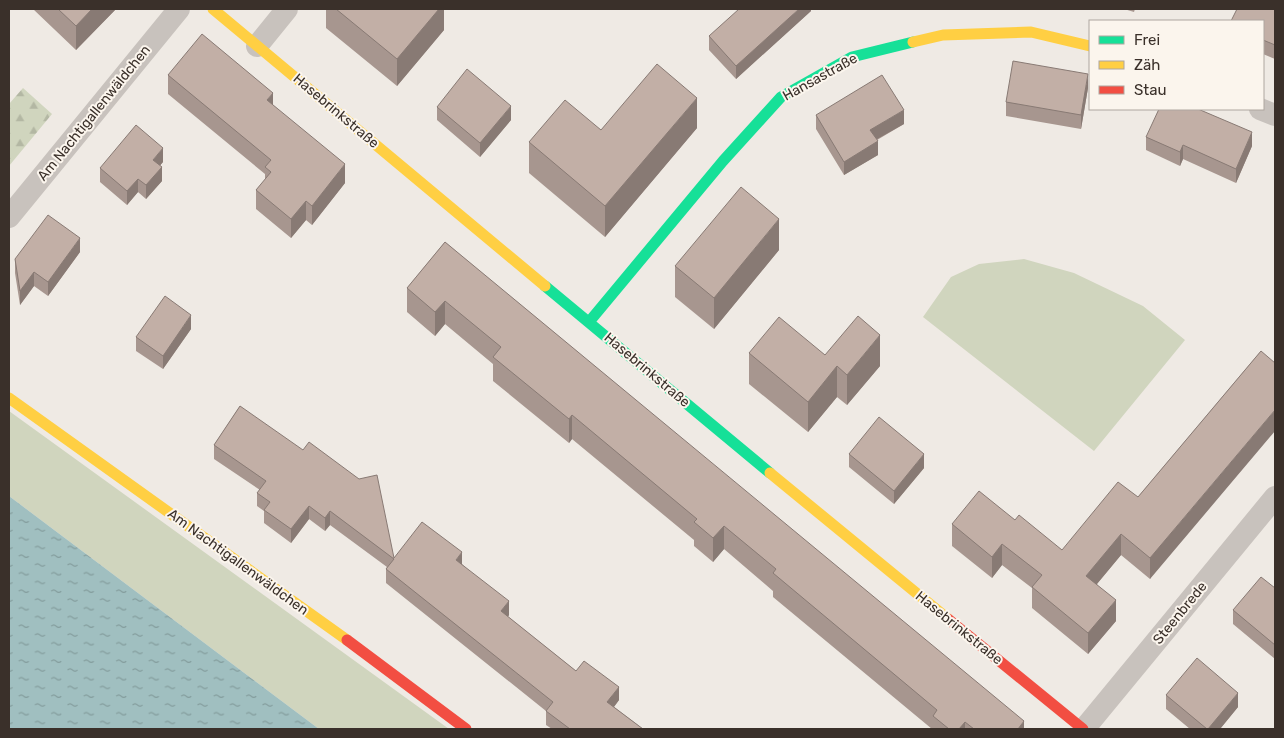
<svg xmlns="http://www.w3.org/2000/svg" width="1284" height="738" viewBox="0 0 1284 738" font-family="Rubik,sans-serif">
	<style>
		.green { fill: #d0d5be }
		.forest { fill: url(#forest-firs) }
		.water { fill: url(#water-ripples) }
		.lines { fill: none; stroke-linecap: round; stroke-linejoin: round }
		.street { stroke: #c8c2bd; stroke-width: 22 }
		.fast { stroke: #16e098; stroke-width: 11 }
		.slow { stroke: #ffcf43; stroke-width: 11 }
		.jam { stroke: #f24e42; stroke-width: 11 }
		.wall { fill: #a7968f }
		.shaded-wall { fill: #887a74 }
		.building { fill: #c2afa6; stroke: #887a74 }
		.labels { text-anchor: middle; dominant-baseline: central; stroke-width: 4; stroke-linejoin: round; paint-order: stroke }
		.street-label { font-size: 14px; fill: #3a302a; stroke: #fbf5ed }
	</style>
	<defs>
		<pattern id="forest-firs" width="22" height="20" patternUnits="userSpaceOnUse" patternTransform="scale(1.25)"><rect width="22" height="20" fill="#d0d5be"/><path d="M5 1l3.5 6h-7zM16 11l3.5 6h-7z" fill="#b3b7a3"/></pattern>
		<pattern id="water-ripples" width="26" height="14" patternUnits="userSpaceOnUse" patternTransform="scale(1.25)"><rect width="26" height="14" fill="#a0bfc0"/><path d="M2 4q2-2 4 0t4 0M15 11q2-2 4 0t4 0" fill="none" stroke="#839c9c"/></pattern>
	</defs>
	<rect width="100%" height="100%" fill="#efeae4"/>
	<path class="green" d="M 1024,259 L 1074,273 L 1143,306 L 1185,340 L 1094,451 L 923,317 L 951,277 L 979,264 Z
		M 9,411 L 449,729 L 319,729 L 9,496 Z"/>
	<path class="forest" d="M 23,88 L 52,114 L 9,166 L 9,104 Z"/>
	<path class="water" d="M 9,496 L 319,729 L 9,729 Z"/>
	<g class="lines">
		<path class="street" d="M 257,46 L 287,9
			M 1260,109 L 1275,115
			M 9,217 L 179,9
			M 1084,729 L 1275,497"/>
		<path class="fast" d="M 545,286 L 770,473
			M 589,322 L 723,161 L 781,97 L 852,57 L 913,42"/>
		<path class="slow" d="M 213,9 L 545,286
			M 913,42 L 943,35 L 1031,32 L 1090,46
			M 9,398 L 347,640
			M 770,473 L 948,619"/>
		<path class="jam" d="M 948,619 L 1083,729
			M 347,640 L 466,729"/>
	</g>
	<path class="wall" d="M 33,9 L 116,9 L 76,50 Z
		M 326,9 L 444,9 L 444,30 L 397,86 L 326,28 Z
		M 811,9 L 811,11 L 736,79 L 709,50 L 709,36 Z
		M 1124,9 L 1135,9 L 1134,12 Z
		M 1275,9 L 1275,59 L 1263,54 L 1263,21 Z
		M 168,75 L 273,105 L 345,183 L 312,225 L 306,220 L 291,238 L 256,209 L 256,190 L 265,180 L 265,174 L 168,94 Z
		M 1088,88 L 1081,129 L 1006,116 L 1006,102 Z
		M 437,107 L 511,120 L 480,157 L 437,120 Z
		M 816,115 L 904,124 L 877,140 L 878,155 L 844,175 L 816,129 Z
		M 697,128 L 605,237 L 529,173 L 529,142 L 601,130 Z
		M 1146,137 L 1252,146 L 1236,183 L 1183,159 L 1180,166 L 1146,150 Z
		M 163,162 L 160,165 L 162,181 L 146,199 L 138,192 L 127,205 L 100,182 L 100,168 Z
		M 445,242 L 1024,729 L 932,729 L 773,597 L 773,591 L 724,549 L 713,562 L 694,546 L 694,540 L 572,439 L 569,443 L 493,381 L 493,364 L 445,324 L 435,336 L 407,312 L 407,288 Z
		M 779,250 L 714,329 L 675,297 L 675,266 Z
		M 80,252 L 48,296 L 34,286 L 20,305 L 15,273 L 15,259 Z
		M 191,329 L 163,369 L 136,351 L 136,337 Z
		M 1261,351 L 1150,579 L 1121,555 L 1097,584 L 1116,621 L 1088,654 L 1032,608 L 1032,588 L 1002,565 L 992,578 L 952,546 L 952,524 L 1015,520 L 1062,550 L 1138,497 Z
		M 749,353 L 825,355 L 880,366 L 847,405 L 837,397 L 808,432 L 749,384 Z
		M 240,406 L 394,558 L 462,564 L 509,615 L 508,617 L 576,671 L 619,700 L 614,707 L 643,729 L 552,729 L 546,725 L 546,711 L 386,583 L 386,569 L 387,567 L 330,525 L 325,531 L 309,519 L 291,543 L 264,523 L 264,511 L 257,506 L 257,493 L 260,490 L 214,459 L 214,445 Z
		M 849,454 L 924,468 L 894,504 L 849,467 Z
		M 1275,588 L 1275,659 L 1233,624 L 1233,610 Z
		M 1166,695 L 1238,707 L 1220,729 L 1190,729 L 1166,709 Z"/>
	<path class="shaded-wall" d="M 92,9 L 116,9 L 76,50 L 76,26 Z
		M 439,9 L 444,9 L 444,30 L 397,86 L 397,59 Z
		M 799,9 L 811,9 L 811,11 L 736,79 L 736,66 Z
		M 1088,74 L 1088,88 L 1081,129 L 1081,115 Z
		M 273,93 L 273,112 L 267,100 Z
		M 697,98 L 697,128 L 605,237 L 605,206 Z
		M 511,106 L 511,120 L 480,157 L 480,143 Z
		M 904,110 L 904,124 L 870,143 L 870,130 Z
		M 1252,132 L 1252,146 L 1236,183 L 1236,169 Z
		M 878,141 L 878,155 L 844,175 L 844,162 Z
		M 1183,145 L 1183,159 L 1180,166 L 1180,152 Z
		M 163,148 L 163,162 L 153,174 L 153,160 Z
		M 345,164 L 345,183 L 312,225 L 312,206 Z
		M 162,167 L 162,181 L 146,199 L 146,185 Z
		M 138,179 L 138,192 L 127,205 L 127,191 Z
		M 306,201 L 306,220 L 291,238 L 291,219 Z
		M 779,219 L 779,250 L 714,329 L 714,298 Z
		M 80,238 L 80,252 L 48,296 L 48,282 Z
		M 34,272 L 34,286 L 20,305 L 20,291 Z
		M 445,301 L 445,324 L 435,336 L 435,312 Z
		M 191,315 L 191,329 L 163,369 L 163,356 Z
		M 880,335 L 880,366 L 847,405 L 847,375 Z
		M 837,366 L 837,397 L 808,432 L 808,402 Z
		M 1275,410 L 1275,431 L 1150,579 L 1150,558 Z
		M 572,415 L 572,439 L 569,443 L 569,419 Z
		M 924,454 L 924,468 L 894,504 L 894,491 Z
		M 309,506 L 309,519 L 291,543 L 291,529 Z
		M 330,511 L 330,525 L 325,531 L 325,518 Z
		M 724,526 L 724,549 L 713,562 L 713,538 Z
		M 1121,534 L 1121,555 L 1086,597 L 1086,576 Z
		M 1002,544 L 1002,565 L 992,578 L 992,557 Z
		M 462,552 L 462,566 L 456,560 Z
		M 1116,600 L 1116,621 L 1088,654 L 1088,633 Z
		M 509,601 L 509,615 L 501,625 L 501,611 Z
		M 619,687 L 619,700 L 607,716 L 607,702 Z
		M 1238,693 L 1238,707 L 1220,729 L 1208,729 Z
		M 1024,721 L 1024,729 L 1018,729 Z
		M 965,722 L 965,729 L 959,729 Z"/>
	<path class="building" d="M 58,9 L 92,9 L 76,26 Z
		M 336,9 L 439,9 L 397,59 Z
		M 739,9 L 799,9 L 736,66 L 709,36 Z
		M 1237,9 L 1275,9 L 1275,45 L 1263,40 L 1263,21 L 1231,21 Z
		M 202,34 L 273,93 L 267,100 L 345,164 L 312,206 L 306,201 L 291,219 L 256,190 L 271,172 L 265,167 L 271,160 L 168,75 Z
		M 1013,61 L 1088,74 L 1081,115 L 1006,102 Z
		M 657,64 L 697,98 L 605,206 L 529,142 L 565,100 L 601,130 Z
		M 467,69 L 511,106 L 480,143 L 437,107 Z
		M 882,75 L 904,110 L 870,130 L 878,141 L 844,162 L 816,115 Z
		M 1159,109 L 1198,109 L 1252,132 L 1236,169 L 1183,145 L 1180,152 L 1146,137 Z
		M 136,125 L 163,148 L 153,160 L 162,167 L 146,185 L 138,179 L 127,191 L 100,168 Z
		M 741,187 L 779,219 L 714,298 L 675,266 Z
		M 48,215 L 80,238 L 48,282 L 34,272 L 20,291 L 15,259 Z
		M 445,242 L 1024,721 L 1018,729 L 974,729 L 965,722 L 959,729 L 949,729 L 933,716 L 937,710 L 773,573 L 776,569 L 724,526 L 713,538 L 694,522 L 697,519 L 572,415 L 569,419 L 493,357 L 501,347 L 445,301 L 435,312 L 407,288 Z
		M 165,296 L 191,315 L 163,356 L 136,337 Z
		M 858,316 L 880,335 L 847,375 L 837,366 L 808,402 L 749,353 L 779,317 L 825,355 Z
		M 1261,351 L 1275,363 L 1275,410 L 1150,558 L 1121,534 L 1086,576 L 1116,600 L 1088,633 L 1032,587 L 1042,575 L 1002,544 L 992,557 L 952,524 L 979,491 L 1015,520 L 1019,515 L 1062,550 L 1118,482 L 1138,497 Z
		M 240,406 L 303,450 L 309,442 L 359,479 L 377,475 L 394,558 L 422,522 L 462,552 L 456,560 L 509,601 L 501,611 L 576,671 L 584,661 L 619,687 L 607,702 L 643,729 L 570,729 L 546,711 L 553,702 L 386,569 L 394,559 L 330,511 L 325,518 L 309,506 L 291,529 L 264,510 L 270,502 L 257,493 L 266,481 L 214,445 Z
		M 879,417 L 924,454 L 894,491 L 849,454 Z
		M 1261,577 L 1275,588 L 1275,645 L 1233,610 Z
		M 1197,658 L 1238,693 L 1208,729 L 1207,729 L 1166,695 Z"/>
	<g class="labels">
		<g class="street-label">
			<text transform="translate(820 77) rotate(-29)">Hansastraße</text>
			<text transform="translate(336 111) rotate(40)">Hasebrinkstraße</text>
			<text transform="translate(94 113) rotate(-51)">Am Nachtigallenwäldchen</text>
			<text transform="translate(647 370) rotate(40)">Hasebrinkstraße</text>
			<text transform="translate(238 562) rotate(36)">Am Nachtigallenwäldchen</text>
			<text transform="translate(1180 613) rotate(-51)">Steenbrede</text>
			<text transform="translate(959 628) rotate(39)">Hasebrinkstraße</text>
		</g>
	</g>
	<rect width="1284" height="738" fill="none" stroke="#3a302a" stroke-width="20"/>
	<rect x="1089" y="20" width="175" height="90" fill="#fbf5ed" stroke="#aea69f"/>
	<rect x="1099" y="36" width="25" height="8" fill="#16e098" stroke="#aea69f"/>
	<text x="1134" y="45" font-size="15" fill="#3a302a">Frei</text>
	<rect x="1099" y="61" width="25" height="8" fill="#ffcf43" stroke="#aea69f"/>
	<text x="1134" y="70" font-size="15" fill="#3a302a">Zäh</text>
	<rect x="1099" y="86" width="25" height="8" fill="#f24e42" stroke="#aea69f"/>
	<text x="1134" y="95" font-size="15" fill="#3a302a">Stau</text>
</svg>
